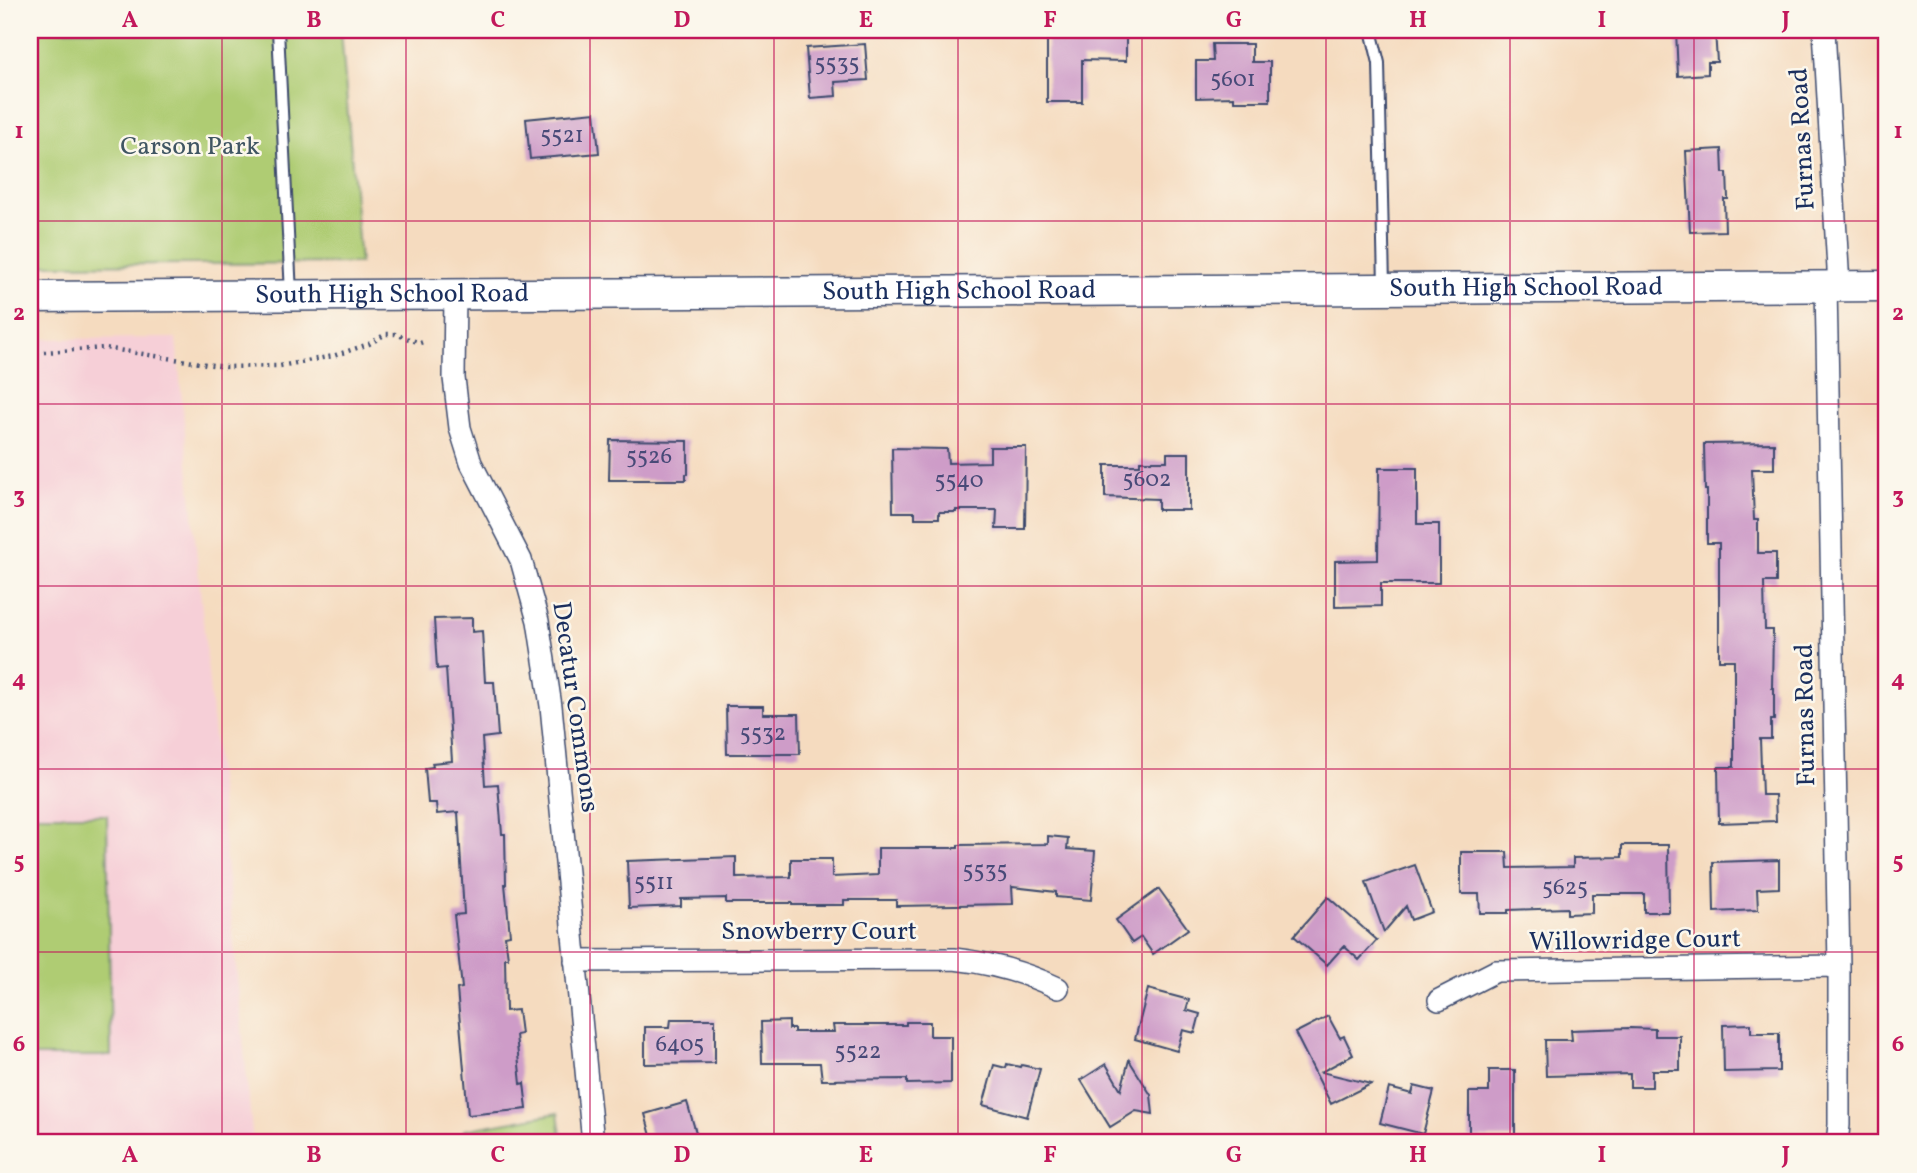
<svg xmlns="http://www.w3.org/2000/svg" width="1917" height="1173" viewBox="0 0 1917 1173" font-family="Vollkorn,serif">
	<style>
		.built { fill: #f6cfd7 }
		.green { fill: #afcc73; stroke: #657e68; stroke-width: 2 }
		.building { fill: #ce9cc8 }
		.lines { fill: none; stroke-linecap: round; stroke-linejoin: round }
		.lane-casing { stroke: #3c496d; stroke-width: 14 }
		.street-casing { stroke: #3c496d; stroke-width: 24 }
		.secondary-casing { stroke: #3c496d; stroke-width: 33 }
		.path { stroke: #3c496d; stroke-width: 4.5; stroke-dasharray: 2 5; stroke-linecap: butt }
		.lane { stroke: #fff; stroke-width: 10 }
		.street { stroke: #fff; stroke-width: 21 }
		.secondary { stroke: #fff; stroke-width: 30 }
		.grid { fill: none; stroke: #c2185b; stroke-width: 2; stroke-opacity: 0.55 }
		.labels { text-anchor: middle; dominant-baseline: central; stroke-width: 5; stroke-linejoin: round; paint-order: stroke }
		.number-label { font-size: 23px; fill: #484a78 }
		.street-label { font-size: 26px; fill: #1b2f5e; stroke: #fbf7ec }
		.park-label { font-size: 26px; fill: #405663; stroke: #fbf7ec }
		.neatline { fill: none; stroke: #c2185b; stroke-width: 2.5 }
		.grid-label { font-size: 23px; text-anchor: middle; font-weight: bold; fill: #c2185b }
	</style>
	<rect width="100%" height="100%" fill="#fbf7ec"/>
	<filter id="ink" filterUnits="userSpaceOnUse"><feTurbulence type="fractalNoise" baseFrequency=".0143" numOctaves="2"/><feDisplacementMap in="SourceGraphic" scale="14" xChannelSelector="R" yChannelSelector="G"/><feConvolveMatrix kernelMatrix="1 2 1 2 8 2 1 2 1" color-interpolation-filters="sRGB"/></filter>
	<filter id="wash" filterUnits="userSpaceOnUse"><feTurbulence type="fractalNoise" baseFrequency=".00686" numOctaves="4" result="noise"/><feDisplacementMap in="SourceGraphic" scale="28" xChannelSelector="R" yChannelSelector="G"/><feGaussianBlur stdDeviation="1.57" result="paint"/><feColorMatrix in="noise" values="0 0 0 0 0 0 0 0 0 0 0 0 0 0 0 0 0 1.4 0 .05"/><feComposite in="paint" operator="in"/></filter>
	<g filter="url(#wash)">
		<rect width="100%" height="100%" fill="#f5dbbf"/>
		<path class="built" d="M 176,338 L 253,1143 L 30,1143 L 30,339 Z"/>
		<path class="green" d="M 30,30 L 341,30 L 360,263 L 30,265 Z
			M 30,815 L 107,815 L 111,1056 L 30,1056 Z
			M 558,1113 L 562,1143 L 466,1143 L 464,1130 Z"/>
		<g id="blocks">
			<path class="building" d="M 1047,30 L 1126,30 L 1126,61 L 1082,60 L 1082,102 L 1047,102 Z
				M 1676,30 L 1715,30 L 1717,62 L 1708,62 L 1708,74 L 1678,76 Z
				M 865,44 L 868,80 L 835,82 L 836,96 L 810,98 L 806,48 Z
				M 1212,44 L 1252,44 L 1252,62 L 1270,62 L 1270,101 L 1234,101 L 1234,97 L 1196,98 L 1196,61 L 1213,61 Z
				M 595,112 L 599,153 L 530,159 L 526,119 Z
				M 1722,149 L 1723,173 L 1727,173 L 1728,199 L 1724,199 L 1725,231 L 1690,232 L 1686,151 Z
				M 610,440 L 688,441 L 688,474 L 686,474 L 686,480 L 609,480 Z
				M 1774,443 L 1774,469 L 1752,469 L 1754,520 L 1758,520 L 1758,553 L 1776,553 L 1776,582 L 1764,582 L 1765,630 L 1773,630 L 1772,688 L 1774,688 L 1774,720 L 1771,720 L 1771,739 L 1760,739 L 1762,795 L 1775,795 L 1776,821 L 1719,823 L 1718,767 L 1734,767 L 1734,660 L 1719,660 L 1719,543 L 1707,543 L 1707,490 L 1705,490 L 1704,444 Z
				M 990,447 L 1026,447 L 1025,529 L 996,529 L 997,510 L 956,510 L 956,512 L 939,512 L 939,518 L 915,518 L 915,512 L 893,512 L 892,448 L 947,449 L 948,463 L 990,462 Z
				M 1167,453 L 1189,453 L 1189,510 L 1158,510 L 1158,499 L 1105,497 L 1105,465 L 1140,465 L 1140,461 L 1167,461 Z
				M 1379,468 L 1417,468 L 1417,524 L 1439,524 L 1439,583 L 1381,583 L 1381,606 L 1335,607 L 1335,561 L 1378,560 Z
				M 472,618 L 472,632 L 482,631 L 485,682 L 494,682 L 498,736 L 482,738 L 485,785 L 498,784 L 502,834 L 505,834 L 506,884 L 505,884 L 510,935 L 505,936 L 508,958 L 505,958 L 506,1011 L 518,1010 L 521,1034 L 516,1035 L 521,1084 L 524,1083 L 527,1109 L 468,1115 L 457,989 L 462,988 L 454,915 L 464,914 L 458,812 L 437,814 L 436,803 L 428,803 L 425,768 L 433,767 L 432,763 L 452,761 L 446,668 L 437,669 L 434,619 Z
				M 726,706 L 763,706 L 763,714 L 799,714 L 800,754 L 727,754 Z
				M 1048,836 L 1068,838 L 1067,849 L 1095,851 L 1091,900 L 1056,897 L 1056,892 L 1012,887 L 1013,904 L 896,906 L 896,900 L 844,900 L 844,905 L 792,905 L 792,903 L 726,903 L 726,898 L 681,899 L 681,906 L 629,908 L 627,861 L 736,857 L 736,878 L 791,877 L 791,859 L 832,859 L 832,877 L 878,875 L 878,848 L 958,848 L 958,845 L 1048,844 Z
				M 1622,845 L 1668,845 L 1669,912 L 1644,912 L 1644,894 L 1592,894 L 1592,913 L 1567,914 L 1567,908 L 1508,910 L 1508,913 L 1480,913 L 1479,894 L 1461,894 L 1461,852 L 1507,852 L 1508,868 L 1573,867 L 1573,858 L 1622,857 Z
				M 1779,860 L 1779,888 L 1757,889 L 1758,910 L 1714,912 L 1713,862 Z
				M 1415,865 L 1432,912 L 1411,920 L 1406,906 L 1384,932 L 1366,882 Z
				M 1159,889 L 1188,929 L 1153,954 L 1141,937 L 1132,943 L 1116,920 Z
				M 1328,897 L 1377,940 L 1359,960 L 1344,946 L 1327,965 L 1294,936 Z
				M 1148,989 L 1189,1000 L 1186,1010 L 1200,1014 L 1195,1033 L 1183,1030 L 1177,1051 L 1135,1039 Z
				M 1328,1016 L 1340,1038 L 1344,1036 L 1353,1055 L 1321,1072 L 1371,1084 L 1331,1104 L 1295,1033 Z
				M 671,1019 L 715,1019 L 715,1063 L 645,1064 L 645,1027 L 670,1027 Z
				M 789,1021 L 789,1029 L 794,1029 L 794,1032 L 834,1032 L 833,1025 L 906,1025 L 906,1022 L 930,1022 L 930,1036 L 951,1036 L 951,1083 L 907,1084 L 907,1079 L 822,1080 L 820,1063 L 762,1063 L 761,1022 Z
				M 1751,1024 L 1751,1033 L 1779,1033 L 1779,1071 L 1724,1072 L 1723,1025 Z
				M 1630,1028 L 1655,1029 L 1655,1036 L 1680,1036 L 1680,1070 L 1652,1070 L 1652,1087 L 1630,1087 L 1630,1074 L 1546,1076 L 1545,1040 L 1572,1040 L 1571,1030 Z
				M 1129,1060 L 1151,1095 L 1153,1114 L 1136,1111 L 1110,1127 L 1081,1080 L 1106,1064 L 1121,1090 Z
				M 1007,1064 L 1020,1067 L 1021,1065 L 1040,1069 L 1027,1117 L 983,1105 L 994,1065 L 1006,1068 Z
				M 1489,1070 L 1515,1070 L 1515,1138 L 1469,1138 L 1469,1092 L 1489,1092 Z
				M 1414,1086 L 1434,1091 L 1423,1134 L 1380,1123 L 1389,1088 L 1412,1094 Z
				M 687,1102 L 699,1143 L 653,1143 L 645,1114 Z"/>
		</g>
	</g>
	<g filter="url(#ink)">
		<use href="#blocks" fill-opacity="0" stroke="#3c496d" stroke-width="2"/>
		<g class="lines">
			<g class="lane-casing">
				<path id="lane" d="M 278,30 L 291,294
					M 1371,30 L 1379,63 L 1384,286"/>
			</g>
			<g class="street-casing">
				<path id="street" d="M 1824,30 L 1839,286
					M 1826,286 L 1839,966 L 1839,1125 L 1837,1143
					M 455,293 L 454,378 L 460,428 L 471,463 L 521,560 L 538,621 L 551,706 L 593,1143
					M 575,961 L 954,959 C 991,963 1024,972 1058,988
					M 1439,1000 L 1496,971 L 1839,966"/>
			</g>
			<g class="secondary-casing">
				<g id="secondary">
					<path id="s1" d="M 30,297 L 1887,286"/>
				</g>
			</g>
			<path class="path" d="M 30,353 L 105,348 L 225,367 L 280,366 L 333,356 L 369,344 L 386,334 L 395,334 L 420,343 L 426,341"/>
			<use href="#lane" class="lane"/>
			<use href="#street" class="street"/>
			<use href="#secondary" class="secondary"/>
		</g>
	</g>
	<path class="grid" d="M 222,30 L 222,1143M 406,30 L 406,1143M 590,30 L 590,1143M 774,30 L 774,1143M 958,30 L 958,1143M 1142,30 L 1142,1143M 1326,30 L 1326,1143M 1510,30 L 1510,1143M 1694,30 L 1694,1143M 30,221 L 1887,221M 30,404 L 1887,404M 30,586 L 1887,586M 30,769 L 1887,769M 30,952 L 1887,952"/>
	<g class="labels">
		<g class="number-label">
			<text x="837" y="64">5535</text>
			<text x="1233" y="80">5601</text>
			<text x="562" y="136">5521</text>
			<text x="649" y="457">5526</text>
			<text x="1147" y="480">5602</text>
			<text x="959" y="481">5540</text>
			<text x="763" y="734">5532</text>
			<text x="985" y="871">5535</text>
			<text x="654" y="883">5511</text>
			<text x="1565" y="888">5625</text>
			<text x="680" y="1045">6405</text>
			<text x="858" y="1052">5522</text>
		</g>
		<g class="street-label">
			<text transform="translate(1803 139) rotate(-93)">Furnas Road</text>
			<text stroke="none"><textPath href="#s1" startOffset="1496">South High School Road</textPath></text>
			<text stroke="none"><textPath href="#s1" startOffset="929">South High School Road</textPath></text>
			<text stroke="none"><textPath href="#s1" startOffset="362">South High School Road</textPath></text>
			<text transform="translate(575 707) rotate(82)">Decatur Commons</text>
			<text transform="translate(1806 715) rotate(-91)">Furnas Road</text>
			<text x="819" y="932">Snowberry Court</text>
			<text transform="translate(1635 941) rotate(-1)">Willowridge Court</text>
		</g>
		<g class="park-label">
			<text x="190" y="147">Carson Park</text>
		</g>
	</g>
	<rect width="1917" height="1173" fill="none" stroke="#fbf7ec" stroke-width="77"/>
	<rect x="38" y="38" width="1840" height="1096" class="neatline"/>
	<g class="grid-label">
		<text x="130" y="27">A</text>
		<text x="314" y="27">B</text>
		<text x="498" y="27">C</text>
		<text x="682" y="27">D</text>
		<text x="866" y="27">E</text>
		<text x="1050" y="27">F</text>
		<text x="1234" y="27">G</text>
		<text x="1418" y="27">H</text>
		<text x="1602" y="27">I</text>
		<text x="1786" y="27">J</text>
		<text x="19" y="138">1</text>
		<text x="1898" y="138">1</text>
		<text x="19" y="320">2</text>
		<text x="1898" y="320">2</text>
		<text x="19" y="503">3</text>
		<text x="1898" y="503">3</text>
		<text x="19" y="686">4</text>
		<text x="1898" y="686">4</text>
		<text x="19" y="868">5</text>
		<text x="1898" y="868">5</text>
		<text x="19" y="1051">6</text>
		<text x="1898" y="1051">6</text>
		<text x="130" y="1162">A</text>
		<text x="314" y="1162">B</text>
		<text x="498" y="1162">C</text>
		<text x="682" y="1162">D</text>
		<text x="866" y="1162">E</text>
		<text x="1050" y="1162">F</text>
		<text x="1234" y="1162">G</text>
		<text x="1418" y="1162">H</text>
		<text x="1602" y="1162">I</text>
		<text x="1786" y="1162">J</text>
	</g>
</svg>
